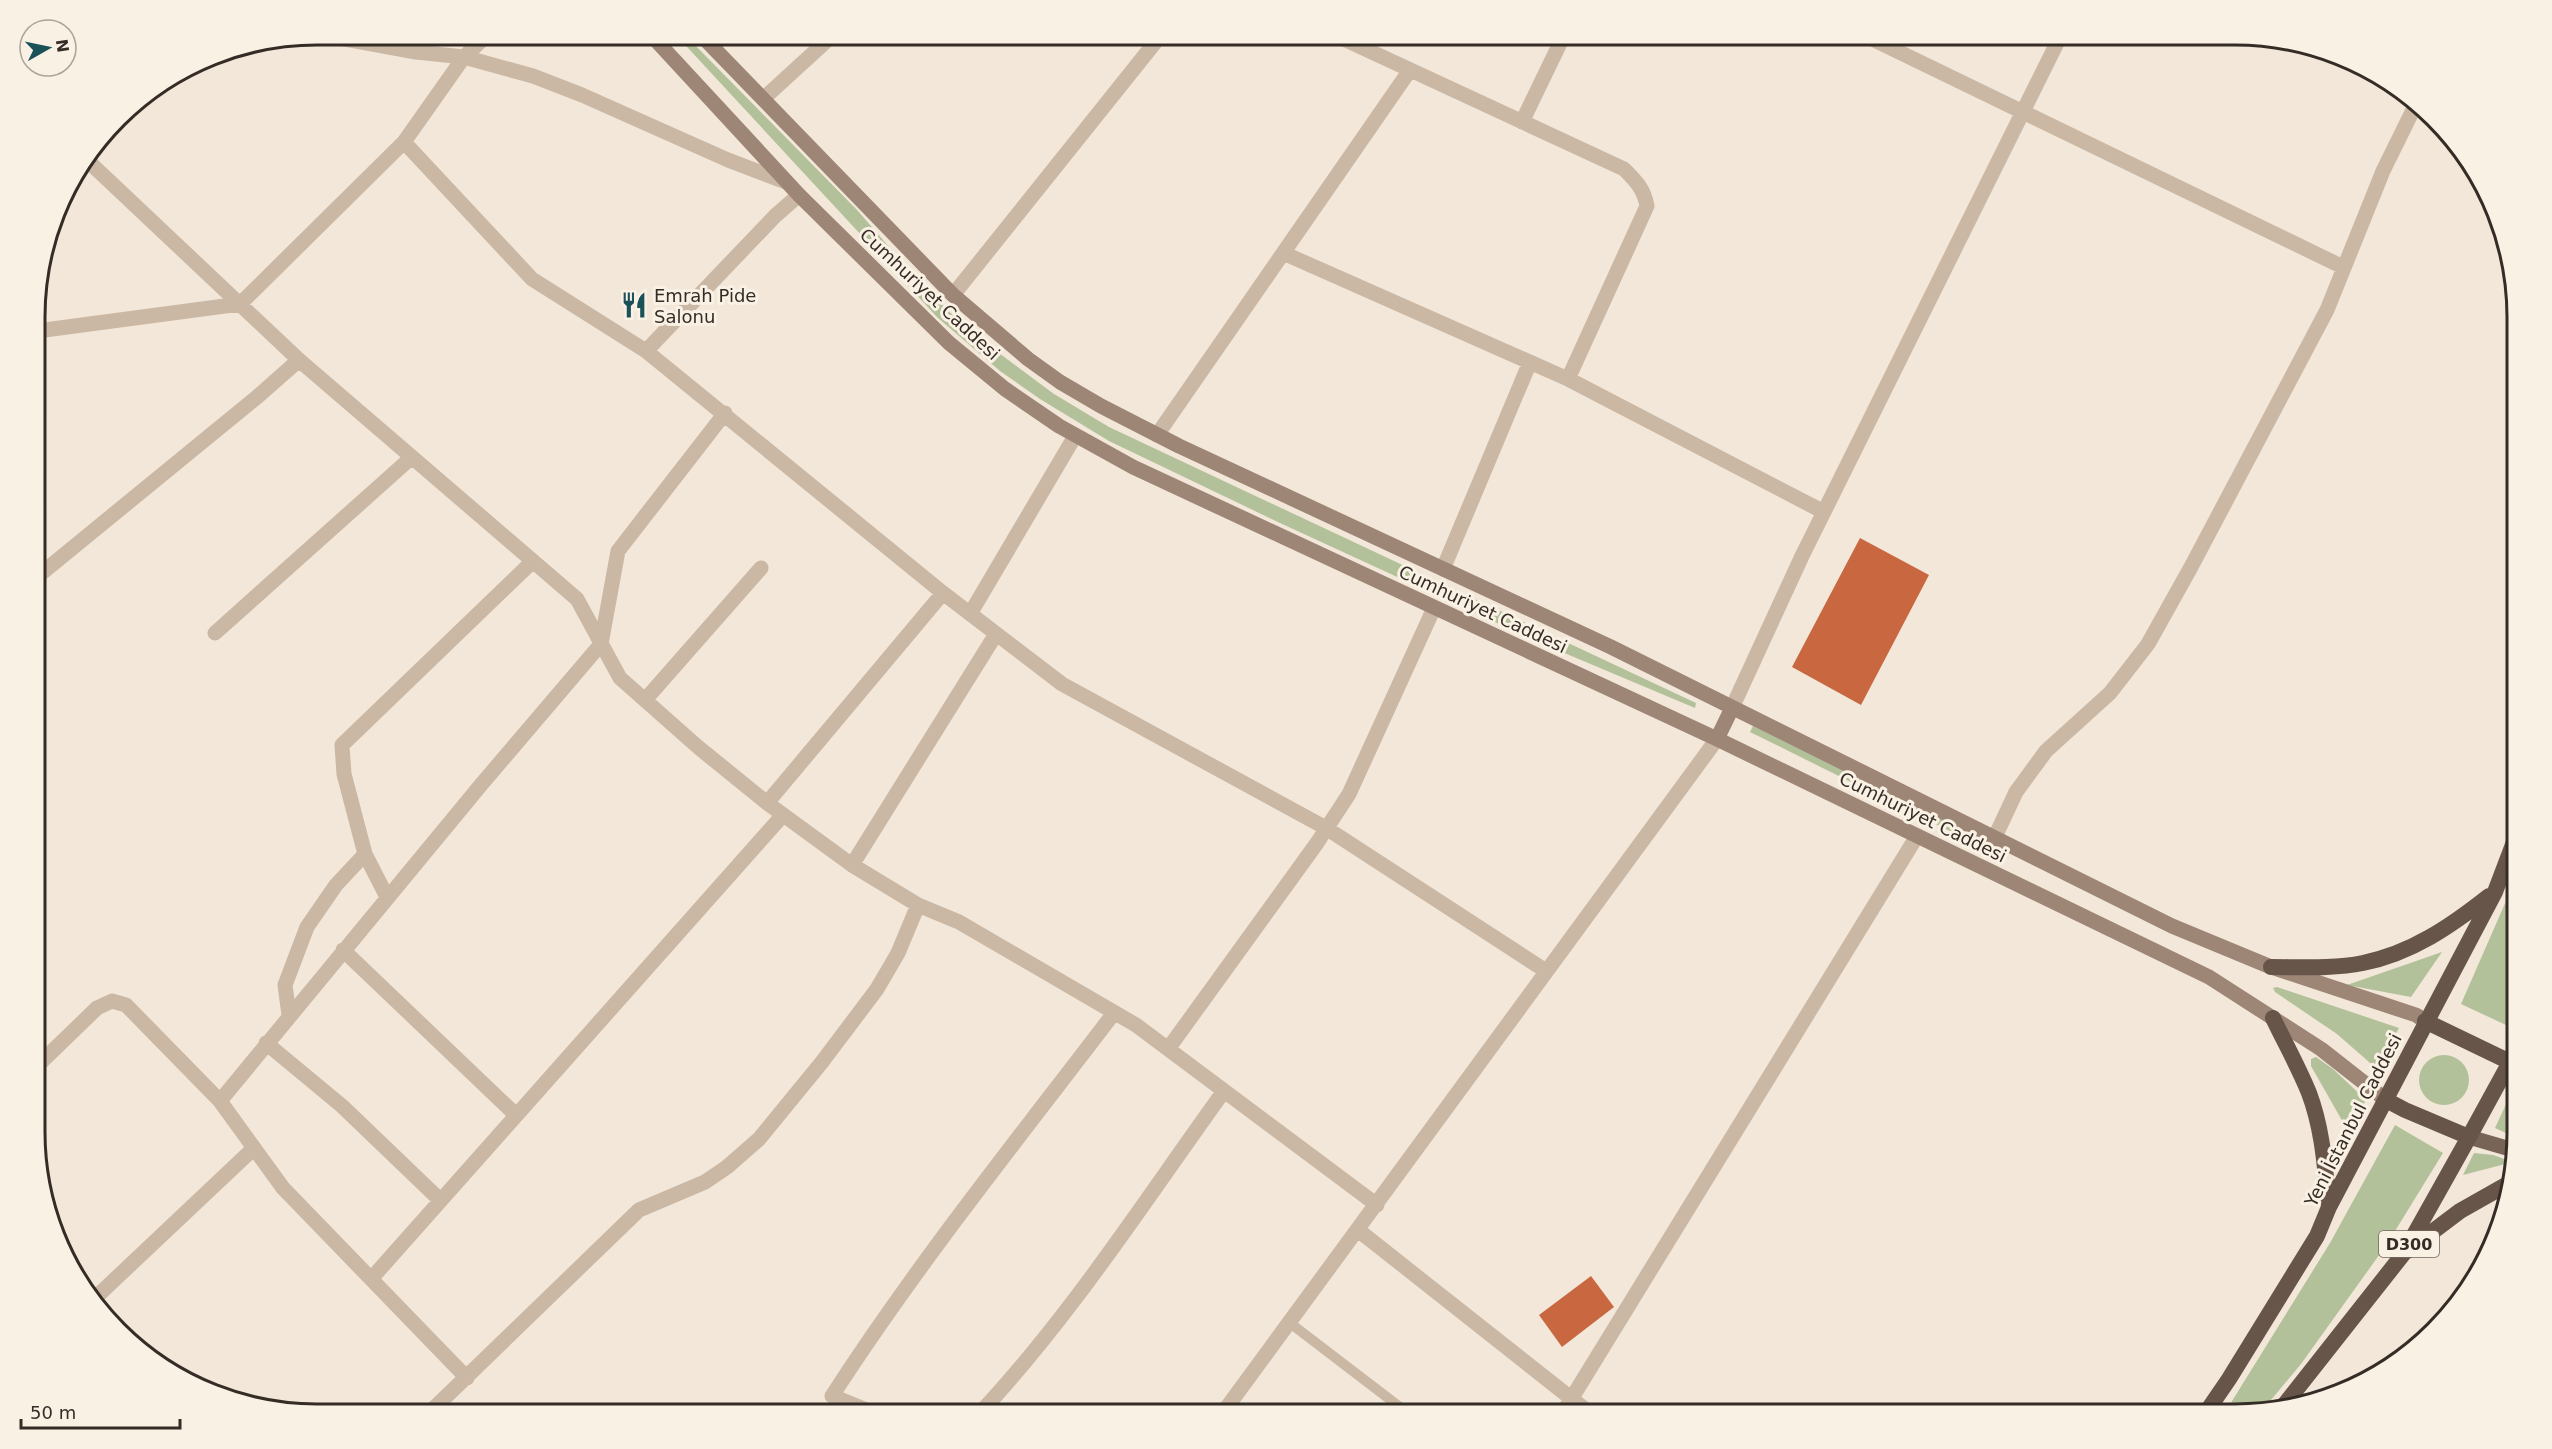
<svg xmlns="http://www.w3.org/2000/svg" width="2552" height="1449" viewBox="0 0 2552 1449" font-family="'DejaVu Sans',sans-serif">
	<style>
		.green { fill: #b2c199 }
		.building { fill: #c96840 }
		.lines { fill: none; stroke-linecap: round; stroke-linejoin: round }
		.service { stroke: #cab8a5; stroke-width: 10 }
		.minor { stroke: #cab8a5; stroke-width: 15 }
		.tertiary { stroke: #cab8a5; stroke-width: 15 }
		.secondary { stroke: #9e8676; stroke-width: 15 }
		.primary { stroke: #786457; stroke-width: 15 }
		.trunk { stroke: #68554a; stroke-width: 16 }
		.labels { text-anchor: middle; dominant-baseline: central; stroke-width: 6; stroke-linejoin: round; paint-order: stroke }
		.shield { fill: #faf1e5; stroke: #71675f; stroke-width: 1.5 }
		.shield-label { font-size: 16px; font-weight: bold; fill: #362c26 }
		.street-label { font-size: 18px; fill: #362c26; stroke: #faf1e5 }
		.poi-label { font-size: 18px; fill: #362c26; stroke: #faf1e5; text-anchor: start }
		.rim { fill: none; stroke: #362c26; stroke-width: 3 }
	</style>
	<rect width="100%" height="100%" fill="#f2e7d9"/>
	<path class="green" d="M 676,35 L 685,35 L 858,211 L 921,284 L 968,330 L 1054,394 L 1109,427 L 1696,703 L 1695,708 L 1543,644 L 1280,523 L 1109,441 L 1040,399 L 1000,371 L 937,317 Z
		M 1753,726 L 1955,825 L 1952,832 L 1750,732 Z
		M 2517,876 L 2517,998 L 2506,1025 L 2461,1004 Z
		M 2442,952 L 2411,997 L 2347,985 Z
		M 2277,987 L 2399,1028 L 2377,1069 L 2337,1034 L 2275,992 L 2273,988 Z
		M2419 1080a25 25 0 1 1 50 0a25 25 0 1 1-50 0Z
		M 2316,1057 L 2333,1069 L 2366,1100 L 2348,1131 L 2311,1066 L 2311,1059 Z
		M 2517,1087 L 2517,1138 L 2495,1128 L 2513,1089 Z
		M 2395,1125 L 2443,1153 L 2387,1244 L 2301,1364 L 2261,1412 L 2224,1414 L 2330,1243 Z
		M 2474,1153 L 2493,1155 L 2513,1162 L 2463,1175 Z"/>
	<path class="building" d="M 1860,538 L 1929,575 L 1861,705 L 1792,667 Z
		M 1591,1276 L 1614,1307 L 1562,1347 L 1539,1315 Z"/>
	<g class="lines">
		<path class="service" d="M 1290,1323 L 1409,1414"/>
		<path class="minor" d="M 1335,35 L 1624,169 C 1636,181 1644,189 1647,206 L 1568,379
			M 1864,35 L 2343,267
			M 763,99 L 833,35
			M 1522,122 L 1564,35
			M 404,142 L 532,279 L 646,351 L 943,593 L 1062,684 L 1326,828 L 1546,971
			M 88,161 L 299,360 L 577,599 L 620,678 L 698,747 L 767,803 L 852,865 L 918,905 L 959,922 L 1136,1025 L 1377,1205
			M 1283,253 L 1568,379 L 1824,512
			M 953,295 L 1161,35
			M 37,331 L 240,304 L 404,142 L 464,57 L 487,35
			M 646,351 L 775,216 L 799,195
			M 1157,435 L 1410,70
			M 1443,569 L 1530,362
			M 37,577 L 257,397 L 299,360
			M 970,614 L 1075,436
			M 215,633 L 412,457
			M 645,700 L 761,568
			M 1732,708 L 1802,556 L 2061,35
			M 767,803 L 943,593
			M 1994,839 L 2016,792 L 2046,751 L 2110,693 L 2148,644 L 2191,567 L 2327,310 L 2383,171 L 2414,108
			M 852,865 L 996,634
			M 387,897 L 365,854 L 344,774 L 342,745 L 533,561
			M 343,950 L 516,1115
			M 289,1015 L 285,985 L 307,927 L 336,885 L 365,854
			M 266,1043 L 342,1106 L 440,1200
			M 1168,1049 L 1317,843 L 1349,794 L 1434,608
			M 37,1066 L 97,1008 L 112,1001 L 126,1005 L 220,1101 L 283,1188 L 467,1378
			M 220,1101 L 480,786 L 601,644 L 618,551 L 725,413
			M 1358,1230 L 1591,1414
			M 371,1279 L 783,815
			M 428,1414 L 639,1210 L 705,1182 L 727,1167 L 759,1139 L 822,1062 L 877,989 L 898,953 L 918,905
			M 876,1414 L 832,1396 C 918,1263 1018,1139 1114,1013
			M 979,1414 C 1071,1316 1145,1200 1224,1091
			M 1222,1414 L 1717,739
			M 1562,1414 L 1917,836"/>
		<path class="tertiary" d="M 323,35 L 416,52 L 464,57 L 533,76 L 582,95 L 728,160 L 786,182
			M 93,1300 L 254,1148"/>
		<path class="secondary" d="M 651,35 L 799,195 L 949,343 L 1005,389 L 1059,426 L 1133,467 L 1717,739 L 2209,977 L 2321,1049 L 2386,1100
			M 701,35 L 953,295 L 1028,359 L 1060,382 L 1101,406 L 1179,446 L 1611,647 L 2172,926 L 2271,967 L 2416,1015 L 2425,1021
			M 1717,739 L 1732,708"/>
		<path class="primary" d="M 2469,1137 L 2517,1151"/>
		<path class="trunk" d="M 2271,967 C 2301,967 2333,969 2363,963 C 2412,953 2451,926 2489,896
			M 2273,1018 C 2285,1043 2299,1068 2309,1093 C 2323,1130 2325,1169 2329,1207
			M 2425,1021 L 2510,1062
			M 2386,1100 L 2405,1110 L 2469,1137
			M 2407,1251 L 2460,1211 L 2506,1185
			M 2281,1409 L 2404,1253 L 2469,1137 L 2510,1062 L 2517,1043
			M 2205,1414 L 2229,1379 L 2317,1236 L 2329,1207 L 2495,892 L 2517,834"/>
	</g>
	<defs>
		<g id="restaurant-bare" transform="scale(2.07)"><path d="M-5-6h1v4h1v-4h1v4h1v-4h1v5L-1.5 .5V6h-2V.5L-5-1ZM5-6V6H3V1.5H1.5Q1.5-4 5-6Z" fill="#1b5158" stroke="#faf1e5" stroke-width="2.5" paint-order="stroke"/></g>
	</defs>
	<g fill-rule="evenodd">
		<use href="#restaurant-bare" x="634" y="305"/>
	</g>
	<g class="labels">
		<rect class="shield" x="2379" y="1231" width="60" height="26" rx="4.5"/>
		<g class="shield-label">
			<text x="2409" y="1244">D300</text>
		</g>
		<g class="street-label">
			<text transform="translate(930 294) rotate(43)">Cumhuriyet Caddesi</text>
			<text transform="translate(1483 609) rotate(25)">Cumhuriyet Caddesi</text>
			<text transform="translate(1923 817) rotate(26)">Cumhuriyet Caddesi</text>
			<text transform="translate(2353 1120) rotate(-63)">Yeni İstanbul Caddesi</text>
		</g>
		<g class="poi-label">
			<text x="654" y="295">Emrah Pide<tspan x="654" dy="21">Salonu</tspan></text>
		</g>
	</g>
	<path d="M0 0H2552V1449H0ZM317 45H2235A272 272 0 0 1 2507 317V1132A272 272 0 0 1 2235 1404H317A272 272 0 0 1 45 1132V317A272 272 0 0 1 317 45Z" fill="#faf1e5" fill-rule="evenodd"/>
	<path class="rim" d="M317 45H2235A272 272 0 0 1 2507 317V1132A272 272 0 0 1 2235 1404H317A272 272 0 0 1 45 1132V317A272 272 0 0 1 317 45Z"/>
	<g transform="translate(48 48) rotate(81)"><circle r="28" fill="#faf1e5" stroke="#aca299" stroke-width="1.5"/>
	<path d="M0-4.5L10 22L0 15L-10 22Z" fill="#1b5158"/>
	<text y="-9" font-size="16" font-weight="bold" text-anchor="middle" fill="#362c26">N</text>
	</g>
	<path d="M21 1419v9h159v-9" fill="none" stroke="#362c26" stroke-width="3"/>
	<text x="30" y="1419" font-size="18" fill="#362c26" stroke="#faf1e5" stroke-width="4.5" paint-order="stroke">50 m</text>
</svg>
